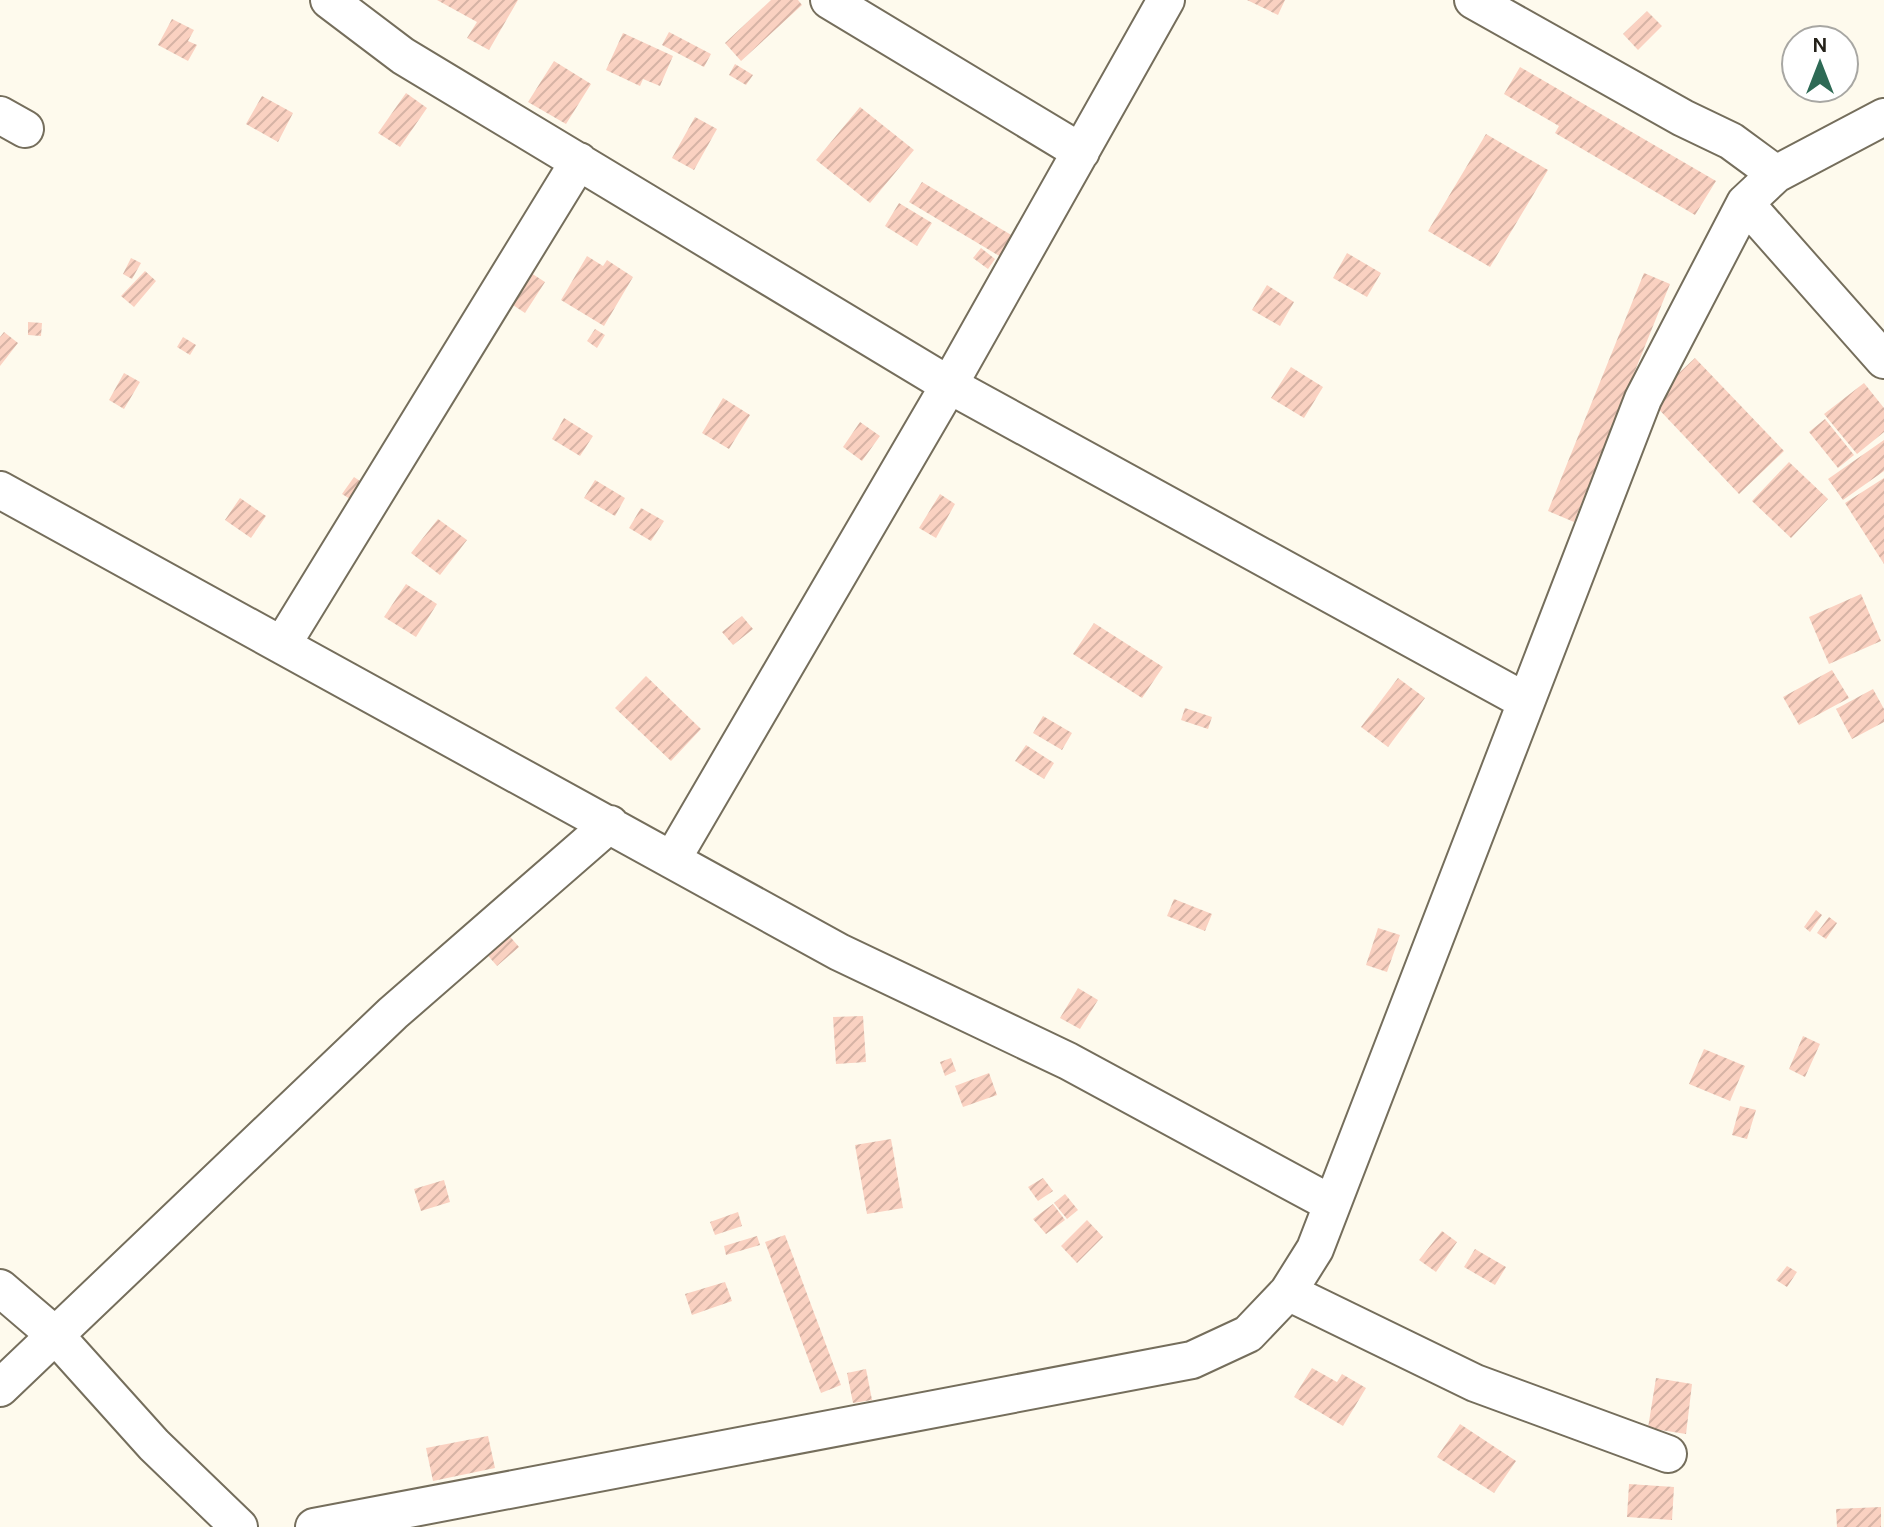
<svg xmlns="http://www.w3.org/2000/svg" width="1884" height="1527" viewBox="0 0 1884 1527" font-family="Karla,sans-serif">
	<style>
		.building { fill: url(#building-hatch) }
		.lines { fill: none; stroke-linecap: round; stroke-linejoin: round }
		.street-casing { stroke: #756e5c; stroke-width: 40 }
		.street { stroke: #fff; stroke-width: 36 }
	</style>
	<defs>
		<pattern id="building-hatch" width="6" height="6" patternUnits="userSpaceOnUse" patternTransform="scale(2)"><rect width="6" height="6" fill="#fad1c1"/><path d="M-1 1l2-2M0 6l6-6M5 7l2-2" fill="none" stroke="#d6b3a5"/></pattern>
	</defs>
	<rect width="100%" height="100%" fill="#fefaed"/>
	<path class="building" d="M 437,0 L 518,0 L 489,50 L 467,38 L 477,22 Z
		M 771,0 L 798,0 L 802,5 L 741,61 L 725,43 Z
		M 1247,0 L 1285,0 L 1278,15 Z
		M 1647,11 L 1662,26 L 1638,50 L 1623,34 Z
		M 172,19 L 194,30 L 188,41 L 197,45 L 188,61 L 158,45 Z
		M 669,32 L 711,54 L 704,67 L 662,45 Z
		M 623,33 L 673,56 L 660,86 L 643,79 L 640,86 L 606,70 Z
		M 554,61 L 591,84 L 566,124 L 528,102 Z
		M 735,64 L 753,75 L 746,85 L 729,75 Z
		M 1520,67 L 1716,181 L 1695,215 L 1555,133 L 1559,126 L 1504,94 Z
		M 406,93 L 427,108 L 400,147 L 378,133 Z
		M 262,96 L 293,113 L 278,142 L 246,124 Z
		M 860,107 L 914,150 L 870,203 L 816,160 Z
		M 695,117 L 717,129 L 694,170 L 672,158 Z
		M 1486,134 L 1548,170 L 1490,267 L 1428,231 Z
		M 922,182 L 1018,239 L 1006,260 L 909,202 Z
		M 899,203 L 932,223 L 917,246 L 885,226 Z
		M 981,248 L 995,259 L 988,269 L 973,258 Z
		M 1347,253 L 1381,273 L 1367,297 L 1333,278 Z
		M 587,256 L 603,266 L 607,260 L 633,277 L 604,326 L 561,300 Z
		M 131,258 L 141,263 L 132,279 L 123,274 Z
		M 145,271 L 156,281 L 134,307 L 121,296 Z
		M 531,273 L 545,282 L 525,313 L 510,303 Z
		M 1644,273 L 1670,284 L 1574,522 L 1548,511 Z
		M 1267,285 L 1294,302 L 1280,326 L 1252,310 Z
		M 28,322 L 42,323 L 41,336 L 28,335 Z
		M 595,329 L 605,335 L 597,348 L 587,341 Z
		M 4,332 L 18,343 L 0,366 L 0,337 Z
		M 183,337 L 196,345 L 190,355 L 177,347 Z
		M 1695,358 L 1784,451 L 1739,494 L 1650,400 Z
		M 1291,367 L 1323,387 L 1304,418 L 1271,398 Z
		M 124,373 L 140,382 L 124,409 L 109,400 Z
		M 1864,383 L 1884,408 L 1884,432 L 1857,454 L 1824,414 Z
		M 723,398 L 750,415 L 729,449 L 702,433 Z
		M 564,418 L 593,436 L 580,456 L 552,439 Z
		M 1825,419 L 1854,455 L 1838,468 L 1809,432 Z
		M 860,422 L 880,436 L 862,461 L 843,447 Z
		M 1884,440 L 1884,471 L 1843,500 L 1828,479 Z
		M 1789,462 L 1828,499 L 1791,538 L 1752,501 Z
		M 354,477 L 369,487 L 358,504 L 342,494 Z
		M 1884,478 L 1884,564 L 1845,503 Z
		M 595,480 L 625,498 L 615,516 L 584,498 Z
		M 940,494 L 955,504 L 936,538 L 919,528 Z
		M 240,498 L 266,516 L 251,538 L 225,520 Z
		M 641,508 L 664,521 L 651,541 L 629,528 Z
		M 438,519 L 467,540 L 440,575 L 411,553 Z
		M 406,584 L 437,604 L 416,637 L 384,617 Z
		M 1861,594 L 1881,641 L 1829,664 L 1809,617 Z
		M 742,616 L 753,629 L 733,645 L 722,632 Z
		M 1094,623 L 1163,667 L 1142,698 L 1073,654 Z
		M 1832,670 L 1849,698 L 1799,725 L 1783,697 Z
		M 646,676 L 701,729 L 671,761 L 615,708 Z
		M 1398,678 L 1425,698 L 1388,747 L 1361,727 Z
		M 1873,689 L 1884,709 L 1884,722 L 1852,739 L 1836,709 Z
		M 1185,708 L 1212,717 L 1208,729 L 1181,720 Z
		M 1043,716 L 1072,733 L 1062,750 L 1033,733 Z
		M 1026,745 L 1054,763 L 1044,779 L 1015,761 Z
		M 1174,899 L 1212,914 L 1205,931 L 1167,916 Z
		M 1816,910 L 1822,915 L 1810,932 L 1804,927 Z
		M 1829,917 L 1837,923 L 1826,939 L 1817,933 Z
		M 1378,928 L 1400,935 L 1387,972 L 1366,965 Z
		M 506,932 L 519,947 L 497,966 L 484,951 Z
		M 1078,988 L 1098,1000 L 1080,1029 L 1060,1018 Z
		M 863,1016 L 866,1062 L 836,1064 L 833,1017 Z
		M 1803,1036 L 1820,1044 L 1805,1077 L 1789,1069 Z
		M 1704,1049 L 1745,1066 L 1730,1101 L 1689,1084 Z
		M 951,1058 L 956,1071 L 945,1076 L 940,1062 Z
		M 989,1073 L 997,1095 L 963,1107 L 955,1086 Z
		M 1740,1106 L 1756,1110 L 1747,1139 L 1732,1135 Z
		M 891,1139 L 903,1208 L 867,1214 L 855,1145 Z
		M 1043,1178 L 1053,1191 L 1038,1201 L 1028,1187 Z
		M 444,1180 L 450,1202 L 421,1211 L 414,1189 Z
		M 1065,1194 L 1078,1210 L 1067,1219 L 1054,1203 Z
		M 1053,1204 L 1065,1220 L 1046,1234 L 1033,1219 Z
		M 738,1212 L 742,1226 L 715,1235 L 710,1222 Z
		M 1087,1220 L 1103,1237 L 1077,1263 L 1061,1246 Z
		M 1442,1231 L 1457,1242 L 1436,1272 L 1419,1260 Z
		M 785,1235 L 841,1385 L 821,1393 L 765,1242 Z
		M 757,1236 L 760,1245 L 726,1255 L 724,1246 Z
		M 1475,1249 L 1506,1267 L 1495,1285 L 1464,1267 Z
		M 1787,1266 L 1797,1272 L 1787,1287 L 1776,1280 Z
		M 725,1282 L 732,1301 L 692,1315 L 685,1294 Z
		M 1312,1368 L 1337,1382 L 1342,1374 L 1366,1388 L 1343,1426 L 1294,1397 Z
		M 866,1369 L 872,1400 L 853,1403 L 847,1373 Z
		M 1656,1378 L 1692,1384 L 1686,1434 L 1648,1428 Z
		M 1460,1424 L 1516,1461 L 1494,1493 L 1437,1457 Z
		M 488,1436 L 495,1468 L 433,1481 L 426,1448 Z
		M 1629,1484 L 1674,1487 L 1672,1520 L 1627,1517 Z
		M 1881,1507 L 1881,1527 L 1837,1527 L 1836,1509 Z"/>
	<g class="lines">
		<g class="street-casing">
			<path id="street" d="M 329,0 L 403,56 L 949,385 L 1525,701
				M 829,0 L 1081,152
				M 1473,0 L 1683,118 L 1731,141 L 1776,174
				M 0,115 L 25,129
				M 1745,203 L 1884,360
				M 0,490 L 839,952 L 1068,1061 L 1332,1204
				M 282,645 L 579,161
				M 673,858 L 949,385 L 1166,0
				M 0,1288 L 55,1335 L 154,1445 L 239,1527
				M 1288,1292 L 1475,1383 L 1668,1454
				M 0,1388 L 393,1013 L 610,824
				M 314,1527 L 1192,1360 L 1248,1334 L 1288,1292 L 1315,1249 L 1643,399 L 1745,203 L 1776,174 L 1884,117"/>
		</g>
		<use href="#street" class="street"/>
	</g>
	<g transform="translate(1820 64)"><circle r="38" fill="#ffffff" stroke="#a8a7a3" stroke-width="2"/>
	<path d="M0-6L14 30L0 20L-14 30Z" fill="#2e6a55"/>
	<text y="-12" font-size="22" font-weight="bold" text-anchor="middle" fill="#25221a">N</text>
	</g>
</svg>
